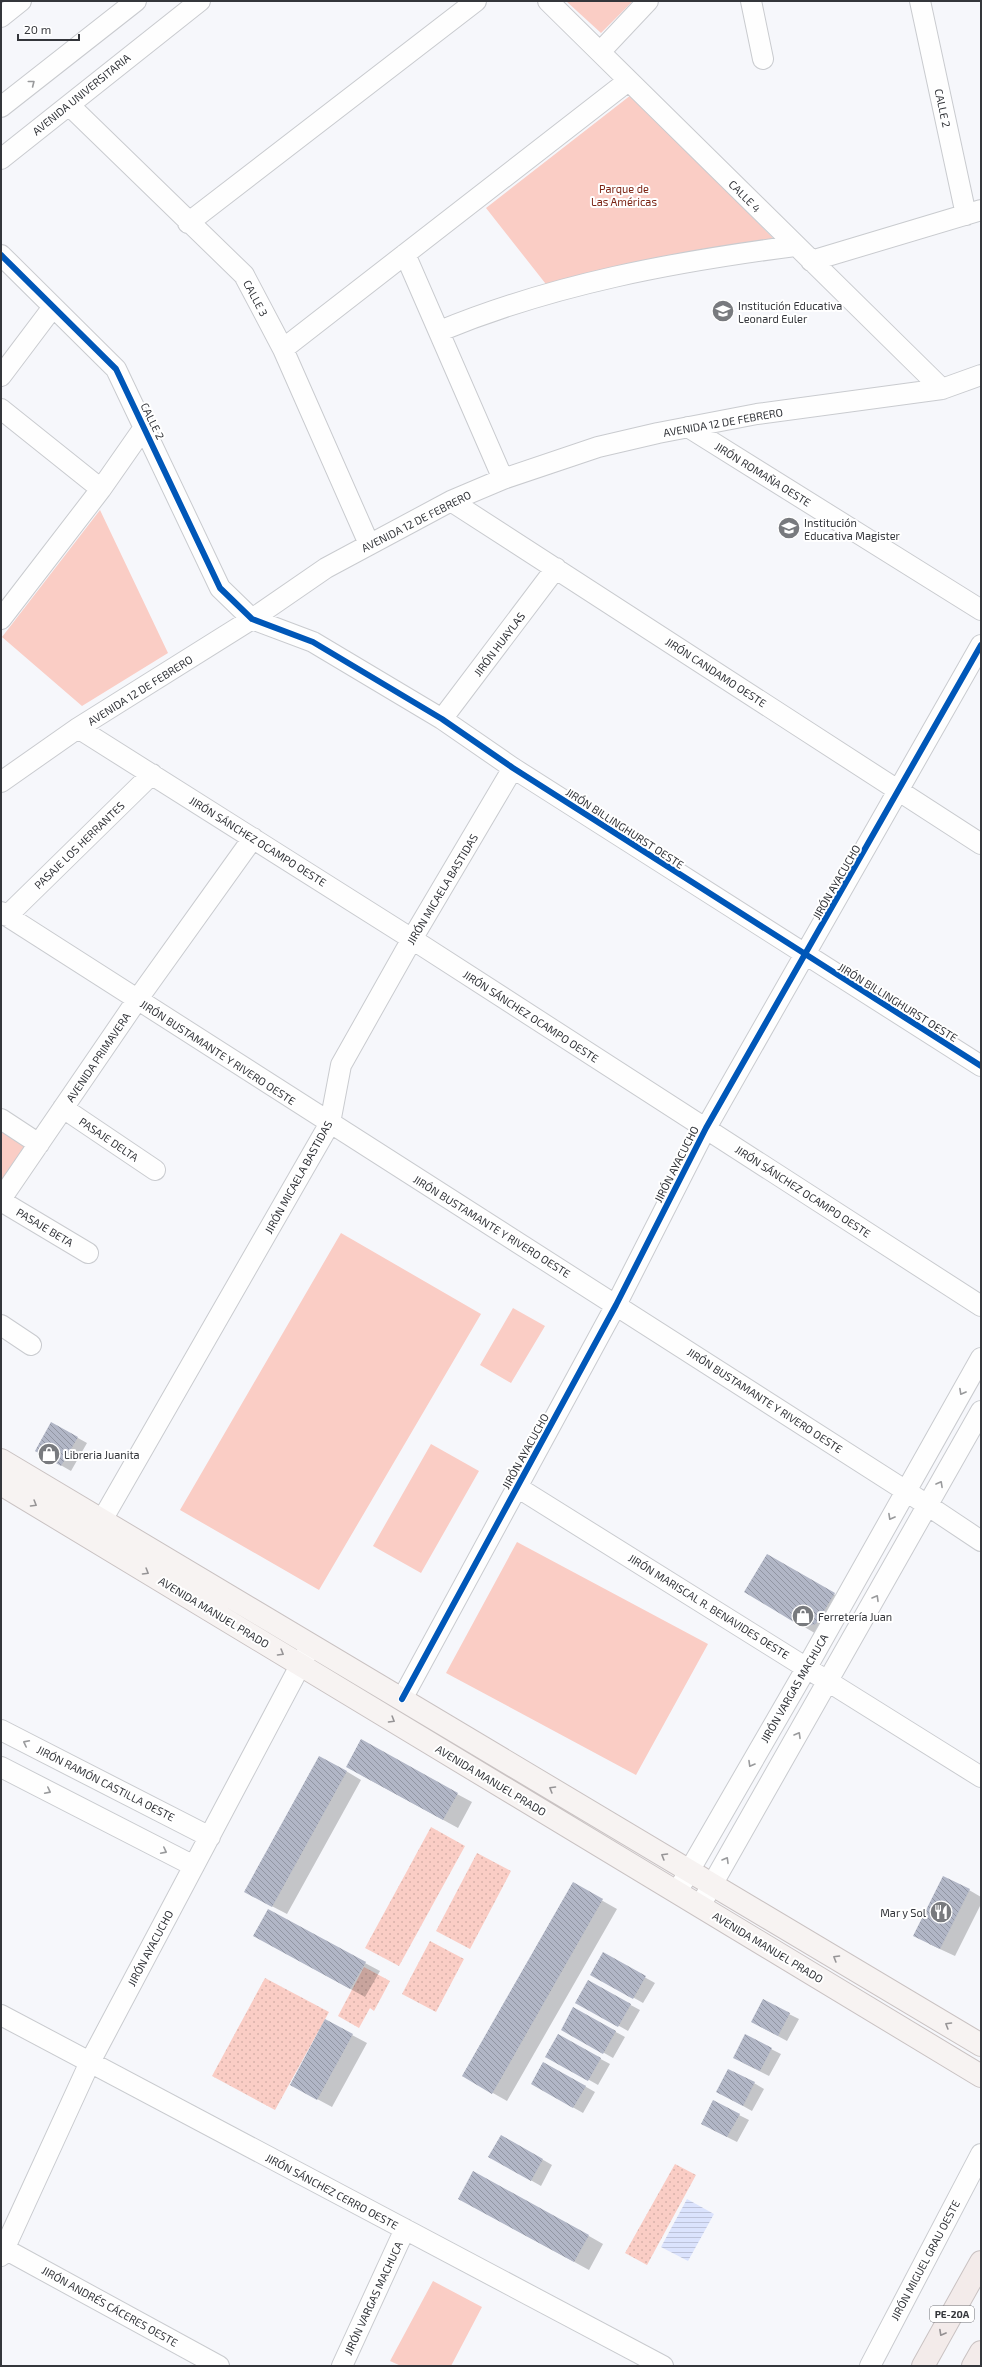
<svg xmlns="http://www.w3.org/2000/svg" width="982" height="2367" viewBox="0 0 982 2367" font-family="'Exo 2',sans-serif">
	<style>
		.grass { fill: url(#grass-dots) }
		.park { fill: #facdc5 }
		.water { fill: url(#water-rules) }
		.shadow { fill: #0003 }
		.building { fill: url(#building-back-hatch) }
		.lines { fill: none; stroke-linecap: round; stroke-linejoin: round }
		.minor-casing { stroke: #c9cbcf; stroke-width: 22 }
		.major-casing { stroke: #c9c2c2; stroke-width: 24 }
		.highway-casing { stroke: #c9c2c2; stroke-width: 24 }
		.minor { stroke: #fefefe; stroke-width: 20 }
		.major { stroke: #f7f3f2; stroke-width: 22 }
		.highway { stroke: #f3ebea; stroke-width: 22 }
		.cycleway-casing { stroke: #fff; stroke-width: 8 }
		.cycleway { stroke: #0057b8; stroke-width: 6 }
		.oneway { stroke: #999a9c }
		.oneway2 { stroke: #969496 }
		.oneway3 { stroke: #949092 }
		.labels { text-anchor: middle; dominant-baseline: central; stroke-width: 4; stroke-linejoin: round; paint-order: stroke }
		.shield { fill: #fff; stroke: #717276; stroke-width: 1 }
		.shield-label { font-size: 10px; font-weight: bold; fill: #34363b }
		.street-label { font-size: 11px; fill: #34363b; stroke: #fff }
		.park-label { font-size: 11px; fill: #7c2515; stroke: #fff }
		.poi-label { font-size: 11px; fill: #34363b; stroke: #fff; text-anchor: start }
	</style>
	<defs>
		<pattern id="grass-dots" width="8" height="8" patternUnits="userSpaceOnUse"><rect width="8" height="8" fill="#facdc5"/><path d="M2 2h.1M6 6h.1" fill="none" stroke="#d7b1aa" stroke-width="1.8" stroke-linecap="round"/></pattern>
		<pattern id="water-rules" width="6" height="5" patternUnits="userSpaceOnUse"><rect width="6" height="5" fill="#dbe3fd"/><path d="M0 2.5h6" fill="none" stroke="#bdc3da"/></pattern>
		<pattern id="building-back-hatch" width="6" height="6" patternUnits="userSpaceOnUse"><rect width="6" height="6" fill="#b1b6c6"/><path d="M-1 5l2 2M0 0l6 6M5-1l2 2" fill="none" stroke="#9195a2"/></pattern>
	</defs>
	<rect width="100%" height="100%" fill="#f6f7fb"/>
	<path class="grass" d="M 431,1827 L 465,1846 L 399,1966 L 365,1948 Z
		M 477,1853 L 511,1871 L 470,1949 L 436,1931 Z
		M 430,1941 L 464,1959 L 436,2012 L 402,1994 Z
		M 364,1967 L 390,1981 L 374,2011 L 370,2008 L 359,2028 L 338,2016 Z
		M 265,1978 L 329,2012 L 275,2110 L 212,2076 Z
		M 675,2164 L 696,2175 L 647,2265 L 625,2253 Z"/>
	<path class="park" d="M 566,1 L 633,1 L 601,33 Z
		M 631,95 L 777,242 L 549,288 L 486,208 Z
		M 100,510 L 168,653 L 82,706 L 2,637 Z
		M 1,1126 L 31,1146 L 1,1189 Z
		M 341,1233 L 481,1314 L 319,1590 L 180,1510 Z
		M 513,1308 L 545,1326 L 511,1383 L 480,1365 Z
		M 431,1444 L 479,1471 L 421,1573 L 373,1546 Z
		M 517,1542 L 708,1644 L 636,1775 L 446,1673 Z
		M 433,2281 L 482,2307 L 451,2366 L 401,2366 L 390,2361 Z"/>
	<path class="water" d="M 687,2199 L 714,2214 L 688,2261 L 661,2247 Z"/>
	<path class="shadow" d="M 51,1423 L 87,1443 L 71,1471 L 36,1451 Z
		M 767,1555 L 849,1603 L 818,1635 L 745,1592 Z
		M 346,1771 L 361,1780 L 287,1914 L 260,1900 Z
		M 361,1775 L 457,1794 L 472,1802 L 458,1828 Z
		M 573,1884 L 617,1909 L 507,2101 L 463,2076 Z
		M 969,1890 L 981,1897 L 981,1904 L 955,1956 L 929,1944 Z
		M 269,1944 L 365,1963 L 380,1971 L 365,1997 Z
		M 603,1954 L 655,1983 L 643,2003 L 592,1974 Z
		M 588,1982 L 640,2010 L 628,2031 L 577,2002 Z
		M 574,2009 L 625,2037 L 613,2058 L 562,2029 Z
		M 789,2014 L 799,2019 L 787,2041 L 752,2022 Z
		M 352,2035 L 367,2043 L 332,2107 L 306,2093 Z
		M 558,2036 L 610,2064 L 598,2085 L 547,2056 Z
		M 771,2049 L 781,2054 L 769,2076 L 743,2063 Z
		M 544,2063 L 595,2092 L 583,2113 L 532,2084 Z
		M 754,2083 L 764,2089 L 752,2111 L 727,2097 Z
		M 739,2115 L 749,2120 L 737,2142 L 711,2129 Z
		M 502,2136 L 552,2165 L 541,2186 L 490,2157 Z
		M 474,2207 L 589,2236 L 603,2244 L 589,2270 Z"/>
	<path class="building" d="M 51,1422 L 78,1437 L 61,1466 L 35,1451 Z
		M 767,1554 L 835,1593 L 816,1624 L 802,1627 L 744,1592 Z
		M 361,1739 L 458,1793 L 443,1820 L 346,1767 Z
		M 319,1756 L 347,1771 L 272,1907 L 244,1892 Z
		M 943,1876 L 970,1889 L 940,1949 L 913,1936 Z
		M 573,1882 L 603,1899 L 492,2094 L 462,2076 Z
		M 268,1909 L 366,1962 L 350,1989 L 253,1936 Z
		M 603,1952 L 646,1976 L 633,1999 L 590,1975 Z
		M 588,1980 L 631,2004 L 618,2027 L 575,2003 Z
		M 763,1999 L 790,2013 L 778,2036 L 751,2022 Z
		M 573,2007 L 616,2031 L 603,2054 L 561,2030 Z
		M 325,2019 L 353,2034 L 317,2100 L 290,2085 Z
		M 558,2034 L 601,2058 L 588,2081 L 545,2057 Z
		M 745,2034 L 772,2048 L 760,2071 L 733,2058 Z
		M 543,2062 L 586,2086 L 573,2108 L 531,2084 Z
		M 728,2069 L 755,2082 L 743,2106 L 716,2092 Z
		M 713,2100 L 740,2114 L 727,2137 L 701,2124 Z
		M 501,2135 L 543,2159 L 531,2181 L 488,2157 Z
		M 473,2171 L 589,2235 L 574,2262 L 458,2199 Z"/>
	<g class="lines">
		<g class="minor-casing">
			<path id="minor" d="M 548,1 L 942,389
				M 751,1 L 763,59
				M 920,1 L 966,215
				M 1,17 L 21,1
				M 600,52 L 648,1
				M 69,105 L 244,275 L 283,349 L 369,544
				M 1,107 L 136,1
				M 1,159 L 200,1
				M 188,223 L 476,1
				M 405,254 L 503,479
				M 1,255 L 116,369 L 220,588 L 252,619 L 313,642 L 442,719 L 513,768 L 981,1066
				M 811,261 L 981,210
				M 440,331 C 554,284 673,262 795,246
				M 283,349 L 628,81
				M 1,376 L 53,307
				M 1,409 L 101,489
				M 688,427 L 981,610
				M 451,501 L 981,844
				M 1,619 L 101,489 L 145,426
				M 442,719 L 556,568
				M 78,728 L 412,939 L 981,1306
				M 1,782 L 78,728 L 252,619 L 326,568 L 451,501 L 503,479 L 598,447 L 658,433 L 757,414 L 942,389 L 981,375
				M 1,912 L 906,1491 L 981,1541
				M 7,916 L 152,774
				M 63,1108 L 155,1170
				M 1,1119 L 39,1144
				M 1,1199 L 137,1000 L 253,838
				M 1,1201 L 88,1253
				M 1,1325 L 31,1345
				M 517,1487 L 981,1777
				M 94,1534 L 330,1123 L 341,1065 L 412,939 L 513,768
				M 402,1699 L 616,1305 L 706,1128 L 981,645
				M 1,1730 L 210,1837
				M 1,1767 L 194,1866
				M 677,1892 L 807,1667 L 981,1358
				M 700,1906 L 981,1411
				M 1,2015 L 663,2366
				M 1,2247 L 219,2366
				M 1,2256 L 90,2062 L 311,1645
				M 342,2366 L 405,2229
				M 870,2366 L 981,2154"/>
		</g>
		<g class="major-casing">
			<path id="major" d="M 1,1460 L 981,2045
				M 1,1484 L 981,2076"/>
		</g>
		<g class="highway-casing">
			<path id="highway" d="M 923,2366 L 981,2262
				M 973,2366 L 981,2352"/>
		</g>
		<use href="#minor" class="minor"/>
		<use href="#major" class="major"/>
		<use href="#highway" class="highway"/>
		<g class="cycleway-casing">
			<path id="cycleway" d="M 1,255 L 116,369 L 220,588 L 252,619 L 313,642 L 442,719 L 513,768 L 981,1066
				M 402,1699 L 616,1305 L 706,1128 L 981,645"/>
		</g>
		<use href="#cycleway" class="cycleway"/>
	</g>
	<defs><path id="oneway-chevron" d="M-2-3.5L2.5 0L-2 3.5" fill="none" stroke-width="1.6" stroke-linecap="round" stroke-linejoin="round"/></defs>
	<g class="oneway">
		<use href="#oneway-chevron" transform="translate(32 83) rotate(-38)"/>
		<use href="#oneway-chevron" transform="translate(962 1392) rotate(119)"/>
		<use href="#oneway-chevron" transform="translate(940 1484) rotate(-61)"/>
		<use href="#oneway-chevron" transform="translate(891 1517) rotate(119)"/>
		<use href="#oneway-chevron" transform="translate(876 1598) rotate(-60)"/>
		<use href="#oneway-chevron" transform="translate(798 1735) rotate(-60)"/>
		<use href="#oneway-chevron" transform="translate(26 1743) rotate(-153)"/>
		<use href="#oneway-chevron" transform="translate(751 1764) rotate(120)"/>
		<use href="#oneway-chevron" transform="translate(48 1791) rotate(27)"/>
		<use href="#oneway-chevron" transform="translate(164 1851) rotate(27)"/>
		<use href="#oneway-chevron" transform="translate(726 1860) rotate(-60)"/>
	</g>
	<g class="oneway2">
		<use href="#oneway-chevron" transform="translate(34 1504) rotate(31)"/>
		<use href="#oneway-chevron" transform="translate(146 1572) rotate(31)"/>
		<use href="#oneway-chevron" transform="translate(281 1653) rotate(31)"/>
		<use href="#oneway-chevron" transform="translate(392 1720) rotate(31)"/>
		<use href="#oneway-chevron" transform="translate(552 1789) rotate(-149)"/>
		<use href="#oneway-chevron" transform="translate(664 1856) rotate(-149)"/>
		<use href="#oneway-chevron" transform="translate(836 1958) rotate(-149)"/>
		<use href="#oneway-chevron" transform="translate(948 2025) rotate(-149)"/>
	</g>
	<use class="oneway3" href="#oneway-chevron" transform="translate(942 2333) rotate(119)"/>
	<defs>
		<g id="school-disc" transform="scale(1.15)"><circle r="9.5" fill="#787a7e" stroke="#fff"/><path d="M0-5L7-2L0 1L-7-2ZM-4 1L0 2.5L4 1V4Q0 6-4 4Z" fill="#fff"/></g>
		<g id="shop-disc" transform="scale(1.15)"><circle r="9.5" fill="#787a7e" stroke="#fff"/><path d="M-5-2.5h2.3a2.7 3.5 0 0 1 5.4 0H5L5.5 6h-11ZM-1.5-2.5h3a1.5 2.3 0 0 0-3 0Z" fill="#fff"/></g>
		<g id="restaurant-disc" transform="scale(1.15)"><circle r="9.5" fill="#787a7e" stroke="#fff"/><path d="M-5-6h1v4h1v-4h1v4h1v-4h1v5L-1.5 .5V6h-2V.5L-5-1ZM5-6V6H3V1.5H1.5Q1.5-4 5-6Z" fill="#fff"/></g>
	</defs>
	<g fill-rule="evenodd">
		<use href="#school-disc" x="723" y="311"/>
		<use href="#school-disc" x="789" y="528"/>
		<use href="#shop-disc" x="49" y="1454"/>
		<use href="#shop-disc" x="803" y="1616"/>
		<use href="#restaurant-disc" x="941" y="1912"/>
	</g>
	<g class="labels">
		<rect class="shield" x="930" y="2306" width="44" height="16" rx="3"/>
		<g class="shield-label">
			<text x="952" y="2314">PE-20A</text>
		</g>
		<g class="street-label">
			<text transform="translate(81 94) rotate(-39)">AVENIDA UNIVERSITARIA</text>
			<text transform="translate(943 108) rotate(78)">CALLE 2</text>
			<text transform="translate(745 196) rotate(45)">CALLE 4</text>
			<text transform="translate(256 298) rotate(62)">CALLE 3</text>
			<text transform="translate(153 421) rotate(64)">CALLE 2</text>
			<text transform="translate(723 422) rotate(-10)">AVENIDA 12 DE FEBRERO</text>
			<text transform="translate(763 474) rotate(32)">JIRÓN ROMAÑA OESTE</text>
			<text transform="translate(416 521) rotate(-27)">AVENIDA 12 DE FEBRERO</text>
			<text transform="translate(499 644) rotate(-53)">JIRÓN HUAYLAS</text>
			<text transform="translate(716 672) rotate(33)">JIRÓN CANDAMO OESTE</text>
			<text transform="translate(140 690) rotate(-32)">AVENIDA 12 DE FEBRERO</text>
			<text transform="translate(625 828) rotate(33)">JIRÓN BILLINGHURST OESTE</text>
			<text transform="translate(258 841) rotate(32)">JIRÓN SÁNCHEZ OCAMPO OESTE</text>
			<text transform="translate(79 845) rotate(-44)">PASAJE LOS HERRANTES</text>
			<text transform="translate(836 882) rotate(-60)">JIRÓN AYACUCHO</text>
			<text transform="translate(442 889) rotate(-59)">JIRÓN MICAELA BASTIDAS</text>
			<text transform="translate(898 1002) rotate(32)">JIRÓN BILLINGHURST OESTE</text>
			<text transform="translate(531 1016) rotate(33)">JIRÓN SÁNCHEZ OCAMPO OESTE</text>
			<text transform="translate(218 1052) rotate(33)">JIRÓN BUSTAMANTE Y RIVERO OESTE</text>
			<text transform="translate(98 1057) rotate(-56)">AVENIDA PRIMAVERA</text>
			<text transform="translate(109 1139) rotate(34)">PASAJE DELTA</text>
			<text transform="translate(676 1164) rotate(-63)">JIRÓN AYACUCHO</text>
			<text transform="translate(298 1177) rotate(-61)">JIRÓN MICAELA BASTIDAS</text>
			<text transform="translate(803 1191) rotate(33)">JIRÓN SÁNCHEZ OCAMPO OESTE</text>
			<text transform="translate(492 1226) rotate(32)">JIRÓN BUSTAMANTE Y RIVERO OESTE</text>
			<text transform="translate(45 1227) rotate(31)">PASAJE BETA</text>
			<text transform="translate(765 1400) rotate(33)">JIRÓN BUSTAMANTE Y RIVERO OESTE</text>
			<text transform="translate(525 1451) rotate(-61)">JIRÓN AYACUCHO</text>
			<text transform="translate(709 1606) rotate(32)">JIRÓN MARISCAL R. BENAVIDES OESTE</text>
			<text transform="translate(214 1612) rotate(31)">AVENIDA MANUEL PRADO</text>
			<text transform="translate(794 1688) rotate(-60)">JIRÓN VARGAS MACHUCA</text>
			<text transform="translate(491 1780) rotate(31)">AVENIDA MANUEL PRADO</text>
			<text transform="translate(106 1783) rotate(27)">JIRÓN RAMÓN CASTILLA OESTE</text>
			<text transform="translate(768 1947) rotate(31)">AVENIDA MANUEL PRADO</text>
			<text transform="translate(150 1948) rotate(-62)">JIRÓN AYACUCHO</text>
			<text transform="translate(332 2191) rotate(28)">JIRÓN SÁNCHEZ CERRO OESTE</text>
			<text transform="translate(925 2260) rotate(-62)">JIRÓN MIGUEL GRAU OESTE</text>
			<text transform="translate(373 2298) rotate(-65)">JIRÓN VARGAS MACHUCA</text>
			<text transform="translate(110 2306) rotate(29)">JIRÓN ANDRÉS CÁCERES OESTE</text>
		</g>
		<g class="park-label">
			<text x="624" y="188">Parque de<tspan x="624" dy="13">Las Américas</tspan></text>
		</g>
		<g class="poi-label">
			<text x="738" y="305">Institución Educativa<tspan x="738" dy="13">Leonard Euler</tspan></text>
			<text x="804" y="522">Institución<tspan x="804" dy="13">Educativa Magister</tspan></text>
			<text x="64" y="1454">Libreria Juanita</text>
			<text x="818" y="1616">Ferretería Juan</text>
			<text x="926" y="1912" text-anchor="end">Mar y Sol</text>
		</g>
	</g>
	<rect width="982" height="2367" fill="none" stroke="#34363b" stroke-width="4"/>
	<path d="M18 34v6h61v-6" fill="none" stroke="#34363b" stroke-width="2"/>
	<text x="24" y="34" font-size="12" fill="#34363b" stroke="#ffffff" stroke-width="3" paint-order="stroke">20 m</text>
</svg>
